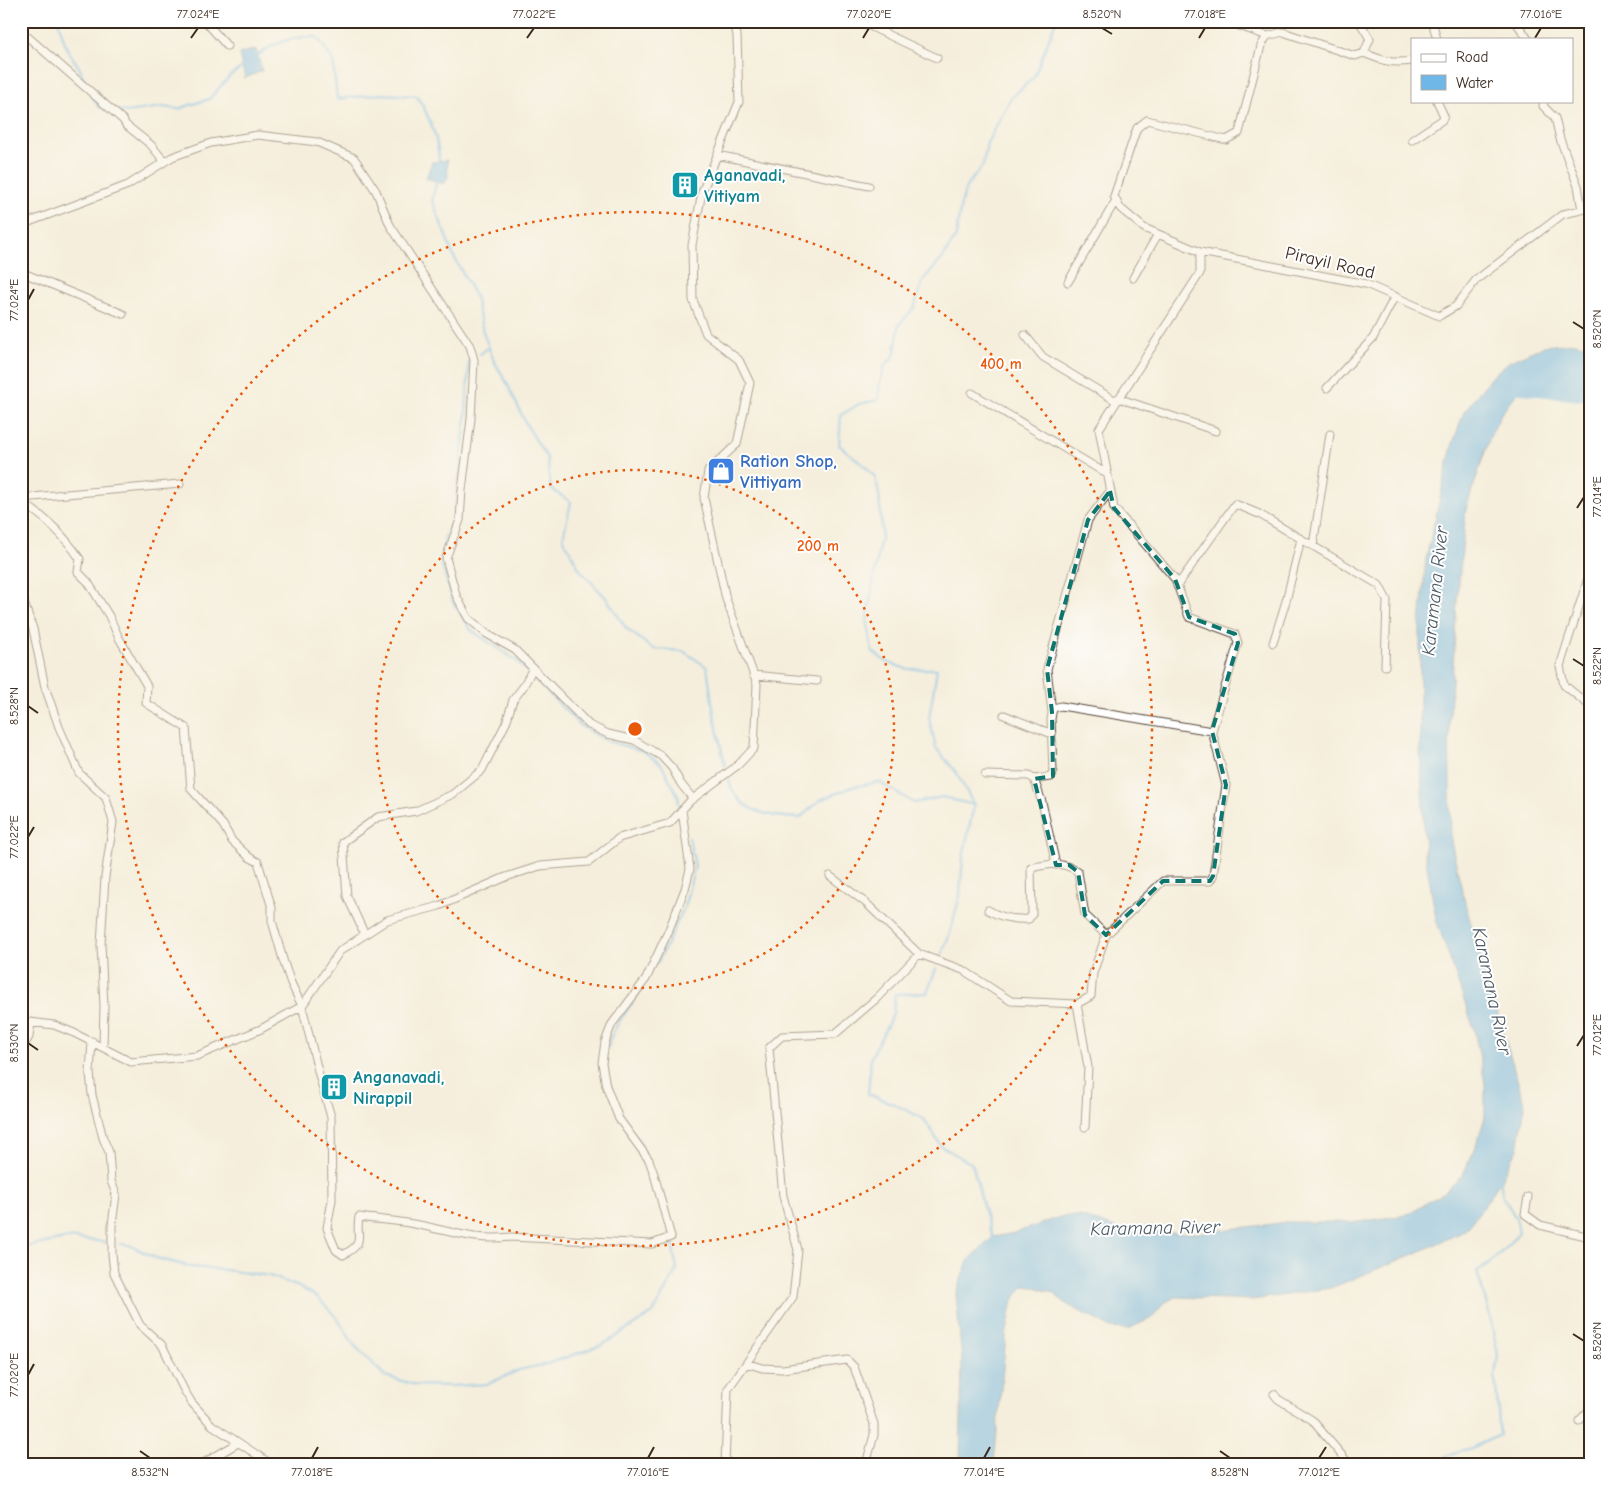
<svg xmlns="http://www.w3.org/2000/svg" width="1611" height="1485" viewBox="0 0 1611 1485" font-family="'Comic Neue',sans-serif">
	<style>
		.water { fill: #6fb7e6; stroke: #557082 }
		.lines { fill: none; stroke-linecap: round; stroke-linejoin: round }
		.stream { stroke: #6fb7e6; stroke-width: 2.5 }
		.river { stroke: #6fb7e6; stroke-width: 15 }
		.minor-casing { stroke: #57473a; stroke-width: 9 }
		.minor { stroke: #fff; stroke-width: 7 }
		.marked { fill: none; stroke: #0f766e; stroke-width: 4; stroke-dasharray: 10 6; stroke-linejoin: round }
		.ticks { fill: none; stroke: #3b2a1e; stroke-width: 2 }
		.ring { fill: none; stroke: #e8590c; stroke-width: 2.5; stroke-dasharray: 2.5 5 }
		.labels { text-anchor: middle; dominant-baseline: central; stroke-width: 4; stroke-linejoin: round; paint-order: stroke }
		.culture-label { font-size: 18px; font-weight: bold; fill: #0d838f; stroke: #fff; text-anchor: start }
		.street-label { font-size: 18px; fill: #3b2a1e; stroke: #fff }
		.shop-label { font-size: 18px; font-weight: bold; fill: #366cbe; stroke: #fff; text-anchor: start }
		.water-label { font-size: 19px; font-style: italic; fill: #4d5b64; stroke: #fff }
		.centre { fill: #e8590c; stroke: #fff; stroke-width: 2.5 }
		.ring-label { font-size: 15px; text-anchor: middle; font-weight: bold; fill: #e8590c; stroke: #fff; stroke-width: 4; stroke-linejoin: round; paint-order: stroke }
		.neatline { fill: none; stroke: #3b2a1e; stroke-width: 2 }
		.ticks-label { font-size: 12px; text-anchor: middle; fill: #3b2a1e }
	</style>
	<rect width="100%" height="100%" fill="#fff"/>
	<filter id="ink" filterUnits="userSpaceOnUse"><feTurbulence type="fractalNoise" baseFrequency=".02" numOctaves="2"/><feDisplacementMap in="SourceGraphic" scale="10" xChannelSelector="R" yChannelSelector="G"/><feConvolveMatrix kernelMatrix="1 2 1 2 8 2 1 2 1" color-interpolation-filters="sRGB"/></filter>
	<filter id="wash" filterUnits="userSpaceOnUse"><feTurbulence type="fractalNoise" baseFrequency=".0096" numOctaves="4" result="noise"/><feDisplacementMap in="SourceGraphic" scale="20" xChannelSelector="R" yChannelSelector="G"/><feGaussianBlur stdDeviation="1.12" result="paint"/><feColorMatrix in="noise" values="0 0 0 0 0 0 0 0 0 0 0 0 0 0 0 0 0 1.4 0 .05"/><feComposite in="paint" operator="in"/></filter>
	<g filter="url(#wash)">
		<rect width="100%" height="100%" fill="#f5eedc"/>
		<path class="water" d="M 256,49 L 262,71 L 245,78 L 239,54 Z
			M 447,160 L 448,177 L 444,184 L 426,178 L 432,162 Z
			M 1574,343 L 1590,346 L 1590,395 L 1534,384 L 1517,393 L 1501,414 L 1490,437 L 1466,509 L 1457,602 L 1449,729 L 1451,842 L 1466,907 L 1525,1106 L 1518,1148 L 1501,1180 L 1482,1209 L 1464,1231 L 1428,1248 L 1331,1288 L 1252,1300 L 1176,1297 L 1164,1303 L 1152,1318 L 1128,1329 L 1111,1328 L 1068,1305 L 1053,1293 L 1035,1287 L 1024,1286 L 1013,1300 L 1006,1336 L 994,1464 L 960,1464 L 962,1362 L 956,1293 L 968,1261 L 993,1237 L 1015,1233 L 1063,1216 L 1080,1216 L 1127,1232 L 1196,1233 L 1289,1222 L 1359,1222 L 1405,1215 L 1444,1193 L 1462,1176 L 1475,1149 L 1485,1117 L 1485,1083 L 1474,1029 L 1436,919 L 1425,854 L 1420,747 L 1420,624 L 1426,559 L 1452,446 L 1464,412 L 1492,376 L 1510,361 L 1544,346 Z"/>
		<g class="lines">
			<path class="stream" d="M 58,21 L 66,47 L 80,69 L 85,83
				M 256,57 C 274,41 294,36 317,37 L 333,60 L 337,99 L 381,94 L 417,96 C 429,116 439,139 439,162
				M 92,96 L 99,107 L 108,109
				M 115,110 L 127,112 L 162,107 L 178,109 L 209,99 L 231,75 L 244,66
				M 437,180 L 432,199 L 439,218 L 453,255 L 475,296 L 483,332 L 494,361 L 507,383 L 526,424 L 547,458 L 551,489 L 571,502 L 563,538 L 580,570 L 607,599 L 626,628 L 653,649 L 683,651 L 707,667 L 714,714 L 725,766
				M 480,354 L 488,348
				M 469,361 L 466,416 L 454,517 L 445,537 L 442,565 L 453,602 L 471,630 L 517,661 L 581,726 L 607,741 L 643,751 L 661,764 L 678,796 L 679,804
				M 729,780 C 737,813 771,817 800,818 L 820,800 L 852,787 L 879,782 L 914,803 L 942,797 L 974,805 L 963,857 L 960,895 L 950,933 L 942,954
				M 974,805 L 956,772 L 936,748 L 929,718 L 937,669 L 907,669 L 886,662 L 872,651 L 867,618 L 882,532 L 879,494 L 875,477 L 866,467 L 839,445 L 841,415 L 859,404 L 878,400 L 880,383 L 885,365 L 893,358 L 895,352 L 899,325 L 914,308 L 923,280 L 942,259 L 956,236 L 961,204 L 966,187 L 983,165 L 987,143 L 1011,98 L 1034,77 L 1056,21
				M 658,962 L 684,908 L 695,866 L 689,838
				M 936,969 L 927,993 L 895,994 L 893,1014 L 871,1057 L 868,1094 L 894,1104 L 924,1119 L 941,1146 L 972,1164 C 980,1189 983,1213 993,1237
				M 608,1047 C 612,1027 629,1009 640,992
				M 608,1080 L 614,1098
				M 635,1135 L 642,1145
				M 120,1244 L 129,1245 L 156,1258 L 192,1267 L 225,1270 L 270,1276 L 299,1287 L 317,1297 L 337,1318 L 354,1345 L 385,1376 L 416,1385 L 451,1386 L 488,1384 L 519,1370 L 547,1364 L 602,1345 L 653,1313 L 677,1269 L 674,1254 L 673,1237
				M 21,1248 L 70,1238 L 105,1242
				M 1440,1464 L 1447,1456 L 1471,1448 L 1500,1435 L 1495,1376 L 1498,1355 L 1489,1312 L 1477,1272 C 1494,1260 1507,1248 1519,1232 L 1516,1218 L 1503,1197 L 1500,1180"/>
			<path class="river" d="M 1508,385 L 1577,393 L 1590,392"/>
		</g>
	</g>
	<g filter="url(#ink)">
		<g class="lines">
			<g class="minor-casing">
				<path id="minor" d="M 205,21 L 227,46
					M 859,21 L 937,58
					M 1226,21 L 1267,36
					M 1432,21 L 1437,39
					M 1515,21 L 1528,39
					M 21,31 L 123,120 L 126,125 L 151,145 L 164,161
					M 1364,53 C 1383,61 1392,64 1412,61
					M 1544,101 L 1543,106 L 1555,118 L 1560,139 L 1578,186 L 1582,210
					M 1412,140 L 1442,120 L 1444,116 L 1437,101
					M 717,155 L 869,186
					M 21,225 L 128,185 L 172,157 L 211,143 L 258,135 L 317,142 L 354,158 L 376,191 L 390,225 L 470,346 L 474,360 L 471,419 L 462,490 L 460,520 L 446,558 L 456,595 L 468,618 L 487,634 L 515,650 L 589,725 L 608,734 L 634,740 L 661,756 L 672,768 L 681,784 L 693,799
					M 1200,252 L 1366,284 L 1439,316 L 1456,306 L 1476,280 L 1563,214 L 1590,208
					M 21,272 L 123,314
					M 1133,278 L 1158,234
					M 1068,282 L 1116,200
					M 1025,335 L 1043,357 L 1116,401
					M 1327,388 L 1373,338 L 1395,296
					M 972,393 L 1107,474
					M 1118,398 L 1216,431
					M 21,498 L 180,484
					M 21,502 C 46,517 64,535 80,559 L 78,572 L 88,582 L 109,616 L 119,638 L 147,686 L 146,703 L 186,728 L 191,789 L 223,825 L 232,841 L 249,857 L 258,862 L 272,908 L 272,921 L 284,963 L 291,983 L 302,1006 L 319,1075 L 331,1117 L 332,1200 L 327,1228 L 336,1250 L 343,1255 C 367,1242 355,1239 359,1217 C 380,1220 403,1221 424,1226 C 456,1233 476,1241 511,1237 L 652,1244 L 671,1237 L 654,1174 L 649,1160 L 619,1119 L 606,1086 L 602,1063 L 605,1042 L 612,1024 L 646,979 L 668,932 L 685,889 L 690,869 L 682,810
					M 1589,519 L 1590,554
					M 1313,546 L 1330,434
					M 1590,572 L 1560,666 L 1564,685 L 1590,706
					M 1177,586 L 1235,504 L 1259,514 L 1379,585 L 1387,600 L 1385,666
					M 21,594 L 33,629 L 45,687 L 59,727 L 79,773 L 106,798 L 113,822 L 105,877 L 101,945 L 104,1006 L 103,1047
					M 1273,643 L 1286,601 L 1301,539
					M 753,675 L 817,681
					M 1052,712 L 1047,669 L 1088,520 L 1110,491
					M 1004,715 L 1052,734
					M 985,775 L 1029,776 L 1034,779 L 1042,802 L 1056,865
					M 1034,779 L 1051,777 L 1053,772 L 1051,719 L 1053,708 L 1061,706 L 1212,731
					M 830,876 L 866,903 L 919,954
					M 988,910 C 1001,918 1014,920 1029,919 L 1032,914 L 1031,868 C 1048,864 1064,861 1078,872 L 1085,915 L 1106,935
					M 365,935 L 347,896 L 343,842 L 378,817 L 416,811 L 453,794 L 482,770 L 506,723 L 513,700 L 523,687 L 533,668
					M 1077,1004 L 1088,1067 L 1085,1127
					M 21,1021 L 54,1025 L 74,1033 L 131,1062 L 197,1056 L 261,1029 L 302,1006 L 340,951 L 387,920 L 439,906 L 506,877 L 540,866 L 589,862 L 619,838 L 670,823 L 690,801 L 738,765 L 754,748 L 757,684 L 726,599 L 704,498 L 708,471 L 737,444 L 750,383 L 739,360 L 706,334 L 693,300 L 692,245 L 702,192 L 739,102 L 737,35 L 733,21
					M 92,1041 L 90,1072 L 92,1095 L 103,1138 L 109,1152 L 111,1181 L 116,1194 L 112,1225 L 112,1254 L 114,1273 L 140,1325 L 162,1345 L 184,1390 L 192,1403 L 212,1425 L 271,1464
					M 21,1050 L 29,1037 L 31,1022
					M 1528,1197 L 1525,1214 L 1540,1225 L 1590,1237
					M 746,1363 L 762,1368 L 783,1369 L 847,1360 L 854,1367 L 874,1424 L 874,1435 L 866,1464
					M 1274,1394 L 1278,1399 L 1312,1420 L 1345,1459 L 1346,1464
					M 1579,1421 L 1590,1409
					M 202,1464 L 238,1443
					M 725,1464 L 728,1389 L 793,1297 L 798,1250 L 783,1196 L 769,1048 L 782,1036 L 835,1034 L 877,998 L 919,954 L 963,970 L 1011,1001 L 1077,1004 L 1091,996 L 1093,973 L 1106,935 L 1163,881 L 1210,881 L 1213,876 L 1226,785 L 1212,731 L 1238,643 L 1235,634 L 1189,617 L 1175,579 L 1114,508 L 1099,429 L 1200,273 L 1200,252 L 1144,228 L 1120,208 L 1114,196 L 1137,128 L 1147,120 L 1226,140 L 1239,133 L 1261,46 L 1267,36 L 1283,32 L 1355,56 L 1364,53 L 1370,39 L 1359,21"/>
			</g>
			<use href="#minor" class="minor"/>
		</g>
	</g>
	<path d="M0 0H1611V1485H0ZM 1110,491 L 1114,508 L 1175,579 L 1189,617 L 1235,634 L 1238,643 L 1212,731 L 1226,785 L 1213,876 L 1210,881 L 1163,881 L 1106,935 L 1085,915 L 1078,872 L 1069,865 L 1056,865 L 1034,779 L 1053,776 L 1052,712 L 1047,669 L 1088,520 Z" fill="#f5eedc" fill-opacity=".55" fill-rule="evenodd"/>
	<path class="marked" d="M 1110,491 L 1114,508 L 1175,579 L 1189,617 L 1235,634 L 1238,643 L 1212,731 L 1226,785 L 1213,876 L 1210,881 L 1163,881 L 1106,935 L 1085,915 L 1078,872 L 1069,865 L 1056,865 L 1034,779 L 1053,776 L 1052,712 L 1047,669 L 1088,520 Z"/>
	<path class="ticks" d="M 1102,28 L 1112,34M 191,38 L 198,28M 527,38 L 534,28M 863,38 L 869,28M 1199,38 L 1205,28M 1535,38 L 1541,28M 28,300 L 34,289M 1573,322 L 1584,329M 1577,508 L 1584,497M 1573,659 L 1584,666M 28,706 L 38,713M 28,837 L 34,827M 28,1043 L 38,1050M 1577,1046 L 1584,1035M 1573,1334 L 1584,1341M 28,1375 L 34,1364M 140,1451 L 150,1458M 1220,1451 L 1230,1458M 312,1458 L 318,1447M 648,1458 L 654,1447M 984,1458 L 990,1447M 1319,1458 L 1326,1447"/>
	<g class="ring">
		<circle cx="635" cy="729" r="259"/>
		<circle cx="635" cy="729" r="517"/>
	</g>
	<defs>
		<g id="building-square" transform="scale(1.4375)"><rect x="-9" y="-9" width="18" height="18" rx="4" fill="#0f9aa8" stroke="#fff"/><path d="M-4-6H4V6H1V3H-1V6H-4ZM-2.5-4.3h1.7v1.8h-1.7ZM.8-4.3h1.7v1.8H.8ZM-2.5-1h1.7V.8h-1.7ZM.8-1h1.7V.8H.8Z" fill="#fff"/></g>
		<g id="shop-square" transform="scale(1.4375)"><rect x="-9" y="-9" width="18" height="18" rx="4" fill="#3f7fe0" stroke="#fff"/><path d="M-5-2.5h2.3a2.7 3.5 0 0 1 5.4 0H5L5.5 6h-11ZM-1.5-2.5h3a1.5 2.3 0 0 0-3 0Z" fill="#fff"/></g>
	</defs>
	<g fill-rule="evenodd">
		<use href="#building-square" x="685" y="185"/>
		<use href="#shop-square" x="721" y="471"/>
		<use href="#building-square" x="334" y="1087"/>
	</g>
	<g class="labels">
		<g class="culture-label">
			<text x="704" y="175">Aganavadi,<tspan x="704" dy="21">Vitiyam</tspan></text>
			<text x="353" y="1077">Anganavadi,<tspan x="353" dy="21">Nirappil</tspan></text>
		</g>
		<g class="street-label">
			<text transform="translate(1330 263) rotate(13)">Pirayil Road</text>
		</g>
		<g class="shop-label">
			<text x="740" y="461">Ration Shop,<tspan x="740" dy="21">Vittiyam</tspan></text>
		</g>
		<g class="water-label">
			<text transform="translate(1435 591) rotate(-84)">Karamana River</text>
			<text transform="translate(1492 991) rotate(78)">Karamana River</text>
			<text transform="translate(1155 1228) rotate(-1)">Karamana River</text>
		</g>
	</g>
	<circle cx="635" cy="729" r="8" class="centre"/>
	<g class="ring-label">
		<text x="1001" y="369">400 m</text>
		<text x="818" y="551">200 m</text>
	</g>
	<rect width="1611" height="1485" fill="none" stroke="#fff" stroke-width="55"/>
	<rect x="1411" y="38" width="162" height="65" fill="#ffffff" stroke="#b1aaa5"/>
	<rect x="1421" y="54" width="25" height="8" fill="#ffffff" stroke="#b1aaa5"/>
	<text x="1456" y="62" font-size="15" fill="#3b2a1e">Road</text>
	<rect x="1421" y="75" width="25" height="15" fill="#6fb7e6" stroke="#b1aaa5"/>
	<text x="1456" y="88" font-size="15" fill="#3b2a1e">Water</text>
	<rect x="28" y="28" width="1556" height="1430" class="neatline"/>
	<g class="ticks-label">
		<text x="198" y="18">77.024°E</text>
		<text x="534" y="18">77.022°E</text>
		<text x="869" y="18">77.020°E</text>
		<text x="1102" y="18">8.520°N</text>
		<text x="1205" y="18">77.018°E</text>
		<text x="1541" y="18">77.016°E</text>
		<text transform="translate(14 300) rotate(-90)" y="4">77.024°E</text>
		<text transform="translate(1597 329) rotate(-90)" y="4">8.520°N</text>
		<text transform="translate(1597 497) rotate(-90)" y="4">77.014°E</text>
		<text transform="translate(1597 666) rotate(-90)" y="4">8.522°N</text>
		<text transform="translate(14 706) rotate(-90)" y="4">8.528°N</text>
		<text transform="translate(14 837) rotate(-90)" y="4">77.022°E</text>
		<text transform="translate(1597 1035) rotate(-90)" y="4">77.012°E</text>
		<text transform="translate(14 1043) rotate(-90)" y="4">8.530°N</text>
		<text transform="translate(1597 1341) rotate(-90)" y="4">8.526°N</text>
		<text transform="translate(14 1375) rotate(-90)" y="4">77.020°E</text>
		<text x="150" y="1476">8.532°N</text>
		<text x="312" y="1476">77.018°E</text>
		<text x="648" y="1476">77.016°E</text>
		<text x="984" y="1476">77.014°E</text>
		<text x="1230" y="1476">8.528°N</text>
		<text x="1319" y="1476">77.012°E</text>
	</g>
</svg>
